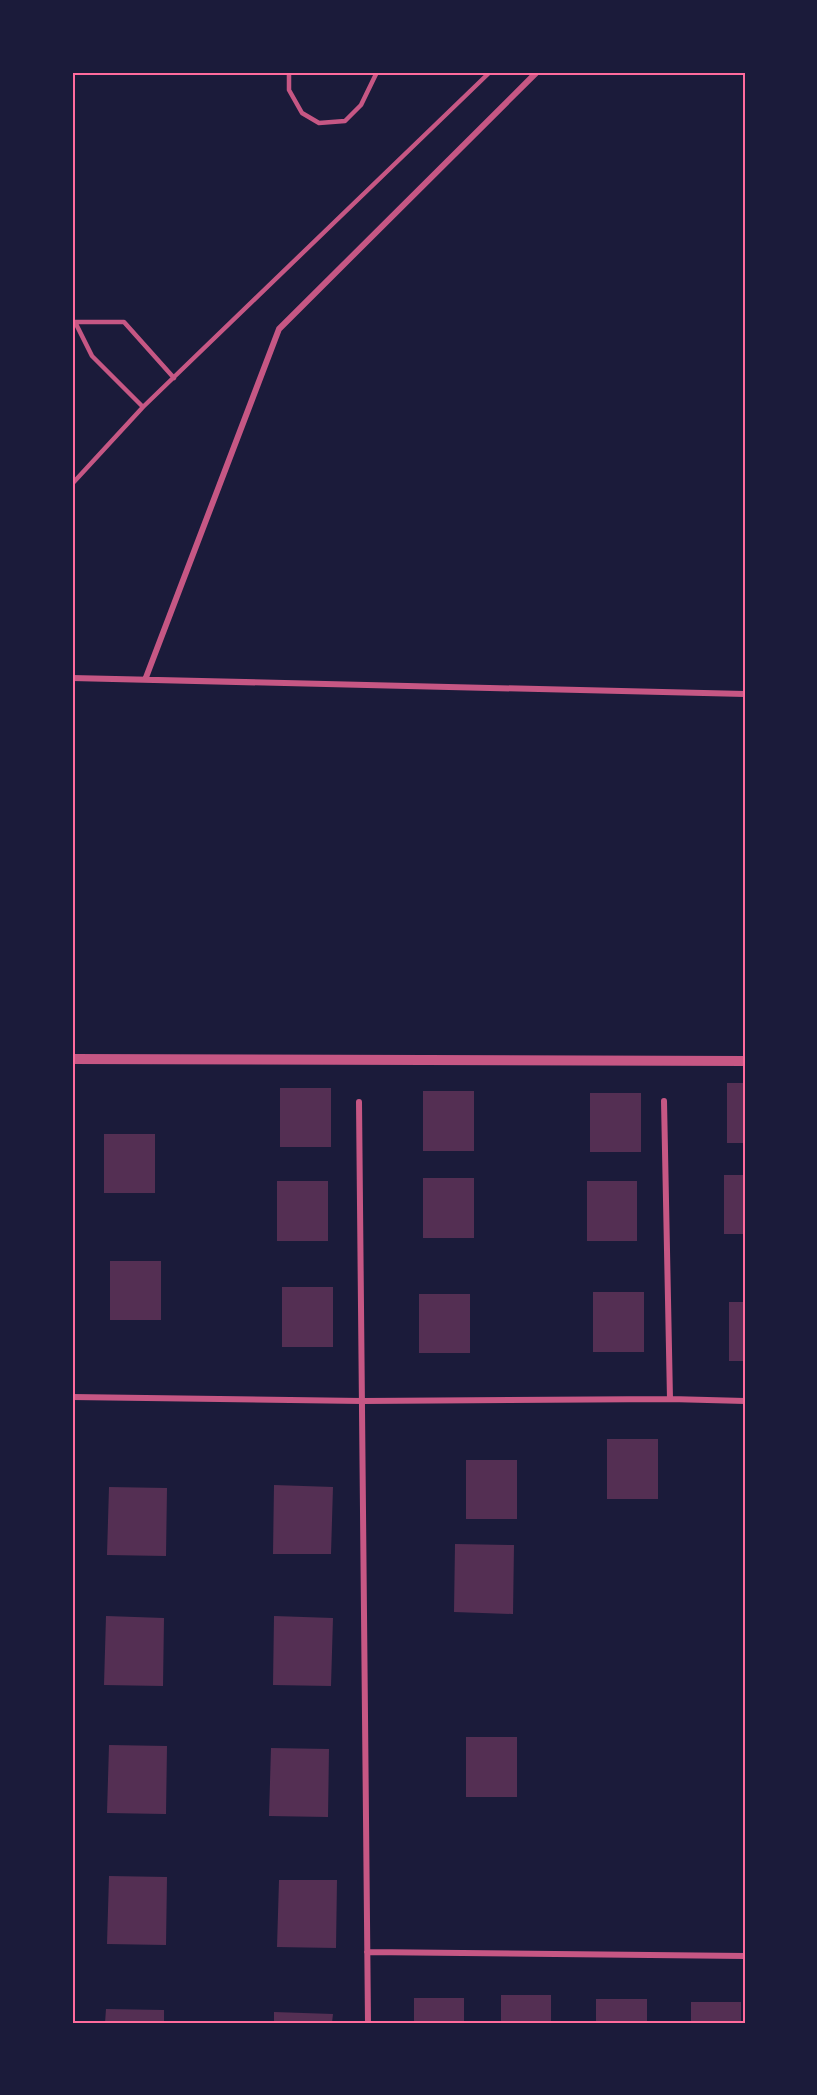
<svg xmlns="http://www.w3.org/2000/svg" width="817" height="2095" viewBox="0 0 817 2095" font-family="Karla,sans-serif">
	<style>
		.building { fill: #542f53 }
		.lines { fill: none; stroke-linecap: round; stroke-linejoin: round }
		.service { stroke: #c65784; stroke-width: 4.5 }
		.minor { stroke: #c65784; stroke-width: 6 }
		.tertiary { stroke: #c65784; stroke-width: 10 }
		.neatline { fill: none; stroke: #ff6b9d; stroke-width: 2 }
	</style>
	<rect width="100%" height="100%" fill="#1b1b3a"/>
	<path class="building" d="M 727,1083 L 745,1083 L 745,1143 L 727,1143 Z
		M 280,1088 L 331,1088 L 331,1147 L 280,1147 Z
		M 423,1091 L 474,1091 L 474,1151 L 423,1151 Z
		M 590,1093 L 641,1093 L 641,1152 L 590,1152 Z
		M 104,1134 L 155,1134 L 155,1193 L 104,1193 Z
		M 724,1175 L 745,1175 L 745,1234 L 724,1234 Z
		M 423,1178 L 474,1178 L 474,1238 L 423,1238 Z
		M 277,1181 L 328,1181 L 328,1241 L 277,1241 Z
		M 587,1181 L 637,1181 L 637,1241 L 587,1241 Z
		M 110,1261 L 161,1261 L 161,1320 L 110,1320 Z
		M 282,1287 L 333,1287 L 333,1347 L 282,1347 Z
		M 593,1292 L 644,1292 L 644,1352 L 593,1352 Z
		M 419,1294 L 470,1294 L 470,1353 L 419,1353 Z
		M 729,1302 L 745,1302 L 745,1361 L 729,1361 Z
		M 607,1439 L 658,1439 L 658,1499 L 607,1499 Z
		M 466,1460 L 517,1460 L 517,1519 L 466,1519 Z
		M 274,1485 L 333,1487 L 331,1554 L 273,1554 Z
		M 109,1487 L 167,1488 L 166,1556 L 107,1555 Z
		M 455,1544 L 514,1545 L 513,1614 L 454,1612 Z
		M 106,1616 L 164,1618 L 163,1686 L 104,1685 Z
		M 274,1616 L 333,1618 L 331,1686 L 273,1685 Z
		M 466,1737 L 517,1737 L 517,1797 L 466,1797 Z
		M 109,1745 L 167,1746 L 166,1814 L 107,1813 Z
		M 271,1748 L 329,1749 L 328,1817 L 269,1816 Z
		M 109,1876 L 167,1877 L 166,1945 L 107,1944 Z
		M 279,1880 L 337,1880 L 336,1948 L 277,1947 Z
		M 501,1995 L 551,1995 L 551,2023 L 501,2023 Z
		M 414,1998 L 464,1998 L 464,2023 L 414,2023 Z
		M 596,1999 L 647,1999 L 647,2023 L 596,2023 Z
		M 691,2002 L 741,2002 L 741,2023 L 691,2023 Z
		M 106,2009 L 164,2010 L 164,2023 L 105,2023 Z
		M 274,2012 L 333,2014 L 332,2023 L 274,2023 Z"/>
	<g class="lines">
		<path class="service" d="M 289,72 L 289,90 L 302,113 L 319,123 L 345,121 L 361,105 L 377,72
			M 72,322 L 124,322 L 174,378
			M 75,322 L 92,356 L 143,407
			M 72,484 L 143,407 L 490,72"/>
		<path class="minor" d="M 72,678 L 745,694
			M 145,680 L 279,329 L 537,72
			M 664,1101 L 670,1399
			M 359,1102 L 368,2023
			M 72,1397 L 362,1401 L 670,1399 L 745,1401
			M 367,1952 L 745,1956"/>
		<path class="tertiary" d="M 72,1059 L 745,1061"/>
	</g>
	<rect width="817" height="2095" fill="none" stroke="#1b1b3a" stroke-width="147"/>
	<rect x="74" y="74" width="670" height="1948" class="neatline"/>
</svg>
